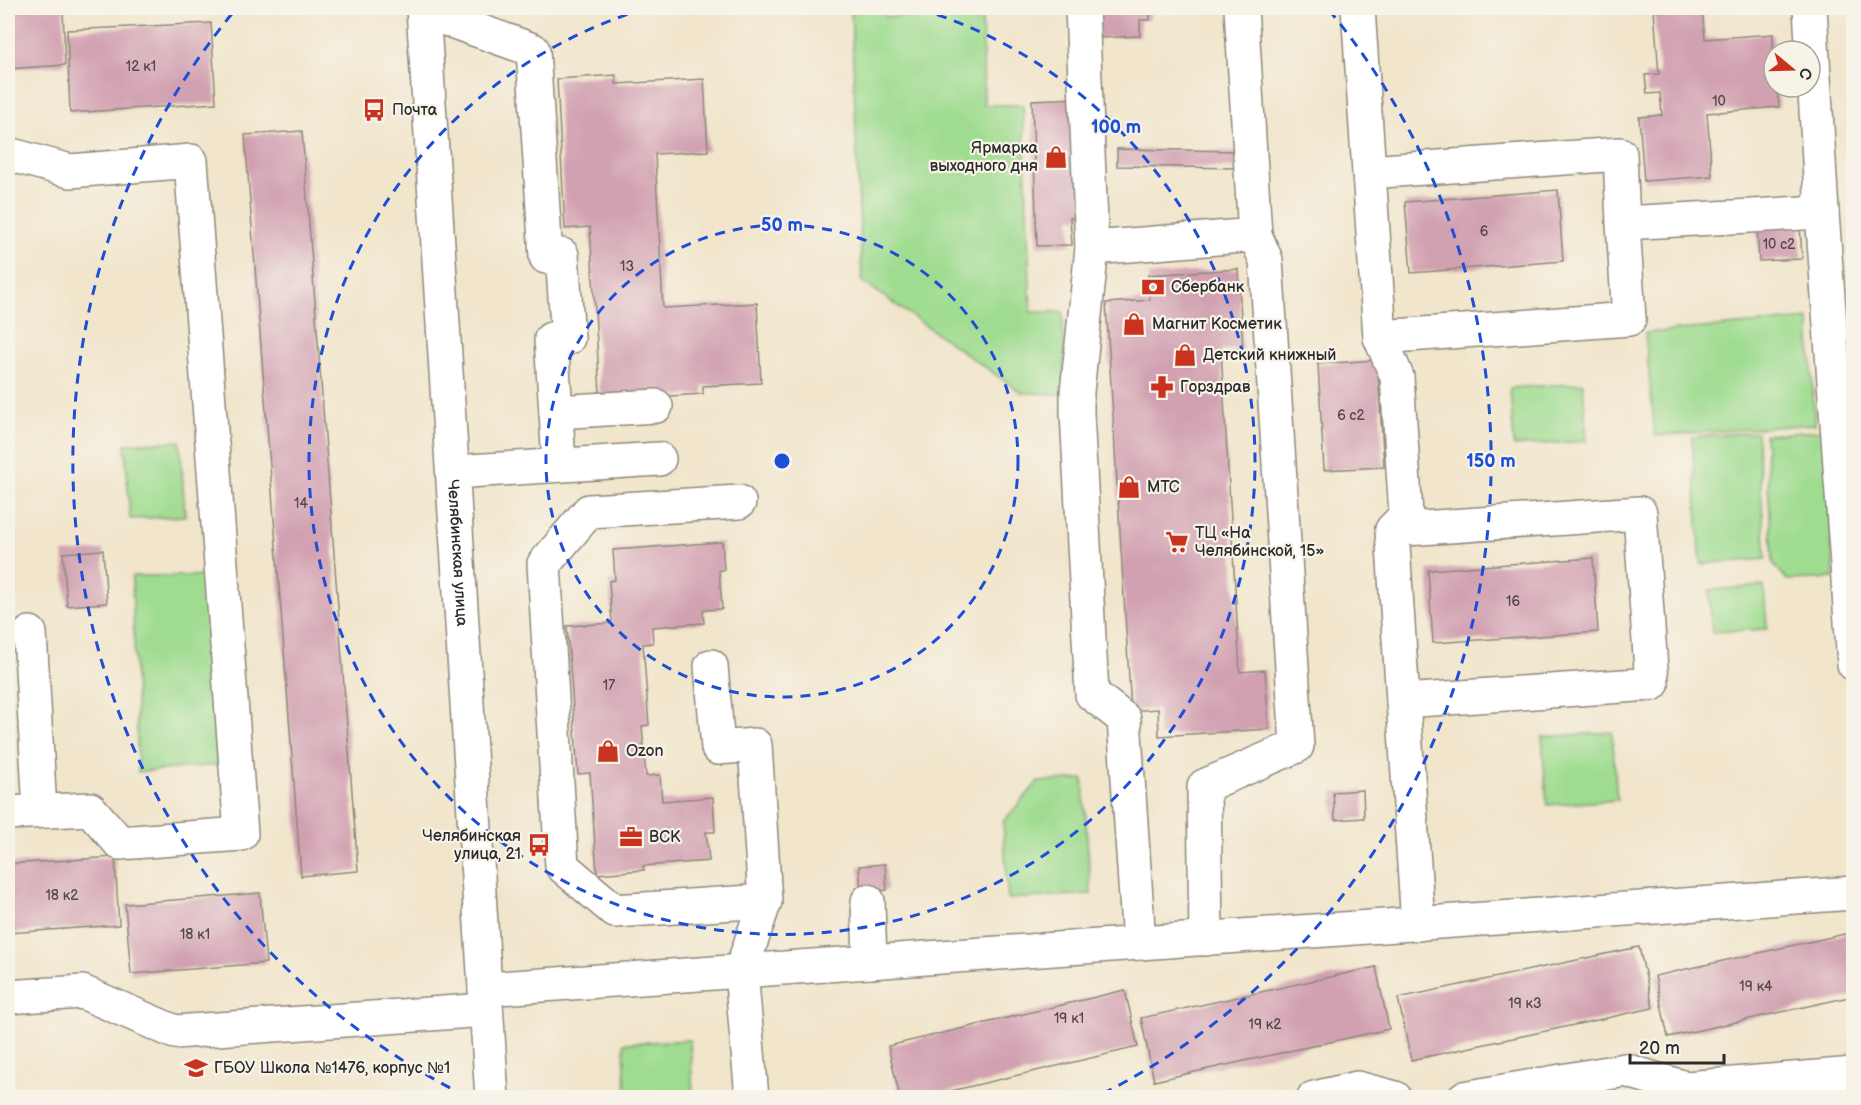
<svg xmlns="http://www.w3.org/2000/svg" width="1861" height="1105" viewBox="0 0 1861 1105" font-family="'Balsamiq Sans',sans-serif">
	<style>
		.green { fill: #9fdc90; stroke: #65845e; stroke-width: 1.5 }
		.building { fill: #d1a0b1 }
		.lines { fill: none; stroke-linecap: round; stroke-linejoin: round }
		.minor-casing { stroke: #8e887b; stroke-width: 36 }
		.minor { stroke: #fff; stroke-width: 33 }
		.ring { fill: none; stroke: #1d4ed8; stroke-width: 3; stroke-dasharray: 10 8 }
		.labels { text-anchor: middle; dominant-baseline: central; stroke-width: 4.5; stroke-linejoin: round; paint-order: stroke }
		.number-label { font-size: 14px; fill: #54484c }
		.poi-label { font-size: 16px; fill: #2b2b2b; stroke: #f7f3e8; text-anchor: start }
		.street-label { font-size: 16px; fill: #2b2b2b; stroke: #f7f3e8 }
		.centre { fill: #1d4ed8; stroke: #f7f3e8; stroke-width: 3 }
		.ring-label { font-size: 18px; text-anchor: middle; font-weight: bold; fill: #1d4ed8; stroke: #f7f3e8; stroke-width: 4.5; stroke-linejoin: round; paint-order: stroke }
	</style>
	<rect width="100%" height="100%" fill="#f7f3e8"/>
	<filter id="ink" filterUnits="userSpaceOnUse"><feTurbulence type="fractalNoise" baseFrequency=".0167" numOctaves="2"/><feDisplacementMap in="SourceGraphic" scale="12" xChannelSelector="R" yChannelSelector="G"/><feConvolveMatrix kernelMatrix="1 2 1 2 8 2 1 2 1" color-interpolation-filters="sRGB"/></filter>
	<filter id="wash" filterUnits="userSpaceOnUse"><feTurbulence type="fractalNoise" baseFrequency=".008" numOctaves="4" result="noise"/><feDisplacementMap in="SourceGraphic" scale="24" xChannelSelector="R" yChannelSelector="G"/><feGaussianBlur stdDeviation="1.35" result="paint"/><feColorMatrix in="noise" values="0 0 0 0 0 0 0 0 0 0 0 0 0 0 0 0 0 1.4 0 .05"/><feComposite in="paint" operator="in"/></filter>
	<g filter="url(#wash)">
		<rect width="100%" height="100%" fill="#f1e5cb"/>
		<path class="green" d="M 851,8 L 884,8 L 885,17 L 982,13 L 984,105 L 1023,105 L 1031,312 L 1063,312 L 1065,394 L 1022,393 L 862,281 Z
			M 1809,319 L 1815,424 L 1655,436 L 1645,333 Z
			M 1583,383 L 1587,441 L 1514,446 L 1510,388 Z
			M 1825,430 L 1834,578 L 1787,580 L 1773,563 L 1765,435 Z
			M 1757,432 L 1766,559 L 1701,564 L 1692,437 Z
			M 180,441 L 185,516 L 130,519 L 125,444 Z
			M 132,576 L 208,576 L 217,765 L 138,772 Z
			M 1764,586 L 1767,629 L 1712,632 L 1709,590 Z
			M 1612,732 L 1617,800 L 1547,805 L 1542,737 Z
			M 1083,779 L 1091,894 L 1008,899 L 1003,822 L 1038,782 Z
			M 690,1040 L 693,1097 L 626,1097 L 624,1043 Z"/>
		<g id="blocks">
			<path class="building" d="M 8,8 L 63,8 L 65,65 L 8,69 Z
				M 1096,8 L 1150,8 L 1150,20 L 1140,20 L 1140,36 L 1097,38 Z
				M 1702,8 L 1705,39 L 1773,34 L 1774,87 L 1777,87 L 1779,107 L 1707,113 L 1712,176 L 1644,181 L 1639,117 L 1662,115 L 1660,93 L 1647,94 L 1645,75 L 1659,74 L 1654,11 Z
				M 211,23 L 216,103 L 70,113 L 67,30 Z
				M 616,75 L 616,84 L 704,79 L 708,151 L 655,154 L 663,308 L 757,303 L 761,383 L 703,386 L 703,394 L 653,397 L 600,394 L 590,227 L 565,229 L 557,79 Z
				M 1082,98 L 1087,217 L 1070,218 L 1072,245 L 1037,246 L 1032,100 Z
				M 302,131 L 358,871 L 301,876 L 245,135 Z
				M 1117,149 L 1238,151 L 1237,168 L 1117,166 Z
				M 1558,190 L 1563,261 L 1411,273 L 1405,202 Z
				M 1800,226 L 1802,259 L 1759,261 L 1757,229 Z
				M 1238,269 L 1243,349 L 1221,350 L 1240,672 L 1265,670 L 1269,729 L 1159,736 L 1158,709 L 1131,711 L 1106,303 L 1150,300 L 1148,275 Z
				M 1377,360 L 1384,467 L 1324,470 L 1318,364 Z
				M 722,542 L 724,570 L 719,570 L 722,609 L 703,610 L 704,623 L 652,627 L 653,643 L 643,644 L 649,725 L 642,726 L 646,776 L 660,775 L 662,801 L 713,797 L 715,832 L 706,832 L 709,861 L 643,866 L 644,870 L 597,874 L 590,773 L 578,774 L 567,626 L 612,623 L 609,581 L 615,580 L 613,550 Z
				M 103,550 L 107,603 L 67,606 L 63,553 Z
				M 1593,558 L 1598,632 L 1433,643 L 1428,570 Z
				M 1363,790 L 1364,818 L 1335,820 L 1333,792 Z
				M 115,857 L 119,925 L 8,933 L 8,864 Z
				M 885,864 L 887,890 L 861,892 L 859,866 Z
				M 260,893 L 266,963 L 131,974 L 125,904 Z
				M 1854,932 L 1854,996 L 1668,1037 L 1655,976 Z
				M 1639,947 L 1653,1008 L 1411,1060 L 1398,998 Z
				M 1376,967 L 1389,1029 L 1154,1081 L 1141,1018 Z
				M 1125,990 L 1138,1047 L 921,1098 L 900,1098 L 888,1046 Z"/>
		</g>
	</g>
	<g filter="url(#ink)">
		<use href="#blocks" fill-opacity="0" stroke="#8e887b" stroke-width="1.5"/>
		<g class="lines">
			<g class="minor-casing">
				<g id="minor">
					<path id="s1" d="M 423,8 L 492,1098"/>
					<path d="M 1082,8 L 1092,248 L 1077,392 L 1077,413 L 1092,694 L 1124,719 L 1139,943"/>
					<path d="M 1358,8 L 1369,172 L 1620,154 L 1623,223 L 1822,212"/>
					<path d="M 1810,8 L 1822,212 L 1854,664"/>
					<path d="M 423,11 L 533,50 L 546,257 L 562,255 L 568,338 L 551,339 L 556,412 L 656,406"/>
					<path d="M 8,154 L 70,171 L 191,161 L 241,834 L 120,843 L 90,809 L 8,813"/>
					<path d="M 1369,172 L 1380,337 L 1629,319 L 1623,223"/>
					<path d="M 1092,248 L 1255,235 L 1241,8"/>
					<path d="M 1380,337 L 1397,377 L 1406,515 L 1392,530"/>
					<path d="M 556,412 L 559,465"/>
					<path d="M 453,472 L 659,459"/>
					<path d="M 1640,513 L 1652,684 L 1403,701 L 1392,530 Z"/>
					<path d="M 30,633 L 40,811"/>
					<path d="M 711,666 L 718,748 L 755,745 L 765,901 L 615,911 L 562,866 L 544,564 L 589,511 L 739,502"/>
					<path d="M 1403,701 L 1418,924"/>
					<path d="M 868,901 L 870,962"/>
					<path d="M 1206,939 L 1204,786 L 1297,746 L 1266,260 L 1255,235"/>
					<path d="M 485,989 L 1854,893"/>
					<path d="M 8,997 L 82,992 L 175,1032 L 486,1010"/>
					<path d="M 752,1098 L 741,971 L 765,901"/>
					<path d="M 1314,1098 L 1357,1088 L 1395,1098"/>
					<path d="M 1464,1098 L 1625,1070 L 1686,1088 L 1854,1074"/>
				</g>
			</g>
			<use href="#minor" class="minor"/>
		</g>
	</g>
	<g class="ring">
		<circle cx="782" cy="461" r="236"/>
		<path d="M920 9A473 473 0 1 1 644 9"/>
		<path d="M466 1096A709 709 0 0 1 235 10M1329 10A709 709 0 0 1 1098 1096"/>
	</g>
	<defs>
		<g id="bus-bare" transform="scale(1.8)"><path d="M-5-6H5V4H4V6H2V4H-2V6H-4V4H-5ZM-3.5-4V0h7V-4ZM-3.5 1.2v1.5H-2V1.2ZM2 1.2v1.5H3.5V1.2Z" fill="#c8321e" stroke="#f7f3e8" stroke-width="2.5" paint-order="stroke"/></g>
		<g id="shop-bare" transform="scale(1.8)"><path d="M-5-2.5h2.3a2.7 3.5 0 0 1 5.4 0H5L5.5 6h-11ZM-1.5-2.5h3a1.5 2.3 0 0 0-3 0Z" fill="#c8321e" stroke="#f7f3e8" stroke-width="2.5" paint-order="stroke"/></g>
		<g id="bank-bare" transform="scale(1.8)"><path d="M-6-4H6V4H-6ZM0-2.3a2.3 2.3 0 1 0 0 4.6a2.3 2.3 0 1 0 0-4.6Z" fill="#c8321e" stroke="#f7f3e8" stroke-width="2.5" paint-order="stroke"/></g>
		<g id="pharmacy-bare" transform="scale(1.8)"><path d="M-2-6h4v4h4v4h-4v4h-4v-4h-4v-4h4Z" fill="#c8321e" stroke="#f7f3e8" stroke-width="2.5" paint-order="stroke"/></g>
		<g id="supermarket-bare" transform="scale(1.8)"><path d="M-6-5.5h2.5l.6 2H6L4.5 2H-2.5L-4.4-4H-6ZM-1.5 3.2a1.3 1.3 0 1 0 .1 0ZM3 3.2a1.3 1.3 0 1 0 .1 0Z" fill="#c8321e" stroke="#f7f3e8" stroke-width="2.5" paint-order="stroke"/></g>
		<g id="office-bare" transform="scale(1.8)"><path d="M-6-3h4V-5.5h4V-3h4V5H-6ZM-1-4.5V-3h2v-1.5ZM-6 0V1H6V0Z" fill="#c8321e" stroke="#f7f3e8" stroke-width="2.5" paint-order="stroke"/></g>
		<g id="school-bare" transform="scale(1.8)"><path d="M0-5L7-2L0 1L-7-2ZM-4 1L0 2.5L4 1V4Q0 6-4 4Z" fill="#c8321e" stroke="#f7f3e8" stroke-width="2.5" paint-order="stroke"/></g>
	</defs>
	<g fill-rule="evenodd">
		<use href="#bus-bare" x="374" y="110"/>
		<use href="#shop-bare" x="1056" y="157"/>
		<use href="#bank-bare" x="1153" y="287"/>
		<use href="#shop-bare" x="1134" y="324"/>
		<use href="#shop-bare" x="1185" y="355"/>
		<use href="#pharmacy-bare" x="1162" y="387"/>
		<use href="#shop-bare" x="1129" y="487"/>
		<use href="#supermarket-bare" x="1177" y="542"/>
		<use href="#shop-bare" x="608" y="751"/>
		<use href="#office-bare" x="631" y="837"/>
		<use href="#bus-bare" x="539" y="845"/>
		<use href="#school-bare" x="196" y="1068"/>
	</g>
	<g class="labels">
		<g class="number-label">
			<text x="141" y="66">12 к1</text>
			<text x="1719" y="101">10</text>
			<text x="1484" y="231">6</text>
			<text x="1779" y="244">10 с2</text>
			<text x="627" y="266">13</text>
			<text x="1351" y="415">6 с2</text>
			<text x="301" y="503">14</text>
			<text x="1513" y="601">16</text>
			<text x="609" y="685">17</text>
			<text x="62" y="895">18 к2</text>
			<text x="195" y="934">18 к1</text>
			<text x="1756" y="986">19 к4</text>
			<text x="1525" y="1003">19 к3</text>
			<text x="1069" y="1018">19 к1</text>
			<text x="1265" y="1024">19 к2</text>
		</g>
		<g class="poi-label">
			<text x="392" y="110">Почта</text>
			<text x="1038" y="148" text-anchor="end">Ярмарка<tspan x="1038" dy="18">выходного дня</tspan></text>
			<text x="1171" y="287">Сбербанк</text>
			<text x="1152" y="324">Магнит Косметик</text>
			<text x="1203" y="355">Детский книжный</text>
			<text x="1180" y="387">Горздрав</text>
			<text x="1147" y="487">МТС</text>
			<text x="1195" y="533">ТЦ «На<tspan x="1195" dy="18">Челябинской, 15»</tspan></text>
			<text x="626" y="751">Ozon</text>
			<text x="521" y="836" text-anchor="end">Челябинская<tspan x="521" dy="18">улица, 21</tspan></text>
			<text x="649" y="837">ВСК</text>
			<text x="214" y="1068">ГБОУ Школа №1476, корпус №1</text>
		</g>
		<g class="street-label">
			<text stroke="none"><textPath href="#s1" startOffset="546">Челябинская улица</textPath></text>
		</g>
	</g>
	<circle cx="782" cy="461" r="9" class="centre"/>
	<g class="ring-label">
		<text x="1116" y="133">100 m</text>
		<text x="782" y="231">50 m</text>
		<text x="1491" y="467">150 m</text>
	</g>
	<rect width="1861" height="1105" fill="none" stroke="#f7f3e8" stroke-width="30"/>
	<g transform="translate(1792 69) rotate(109)"><circle r="28" fill="#f7f3e8" stroke="#a5a39c" stroke-width="1.5"/>
	<path d="M0-4.5L10 22L0 15L-10 22Z" fill="#c8321e"/>
	<text y="-9" font-size="16" font-weight="bold" text-anchor="middle" fill="#2b2b2b">С</text>
	</g>
	<path d="M1630 1054v9h94v-9" fill="none" stroke="#2b2b2b" stroke-width="3"/>
	<text x="1639" y="1054" font-size="18" fill="#2b2b2b" stroke="#f7f3e8" stroke-width="4.5" paint-order="stroke">20 m</text>
</svg>
